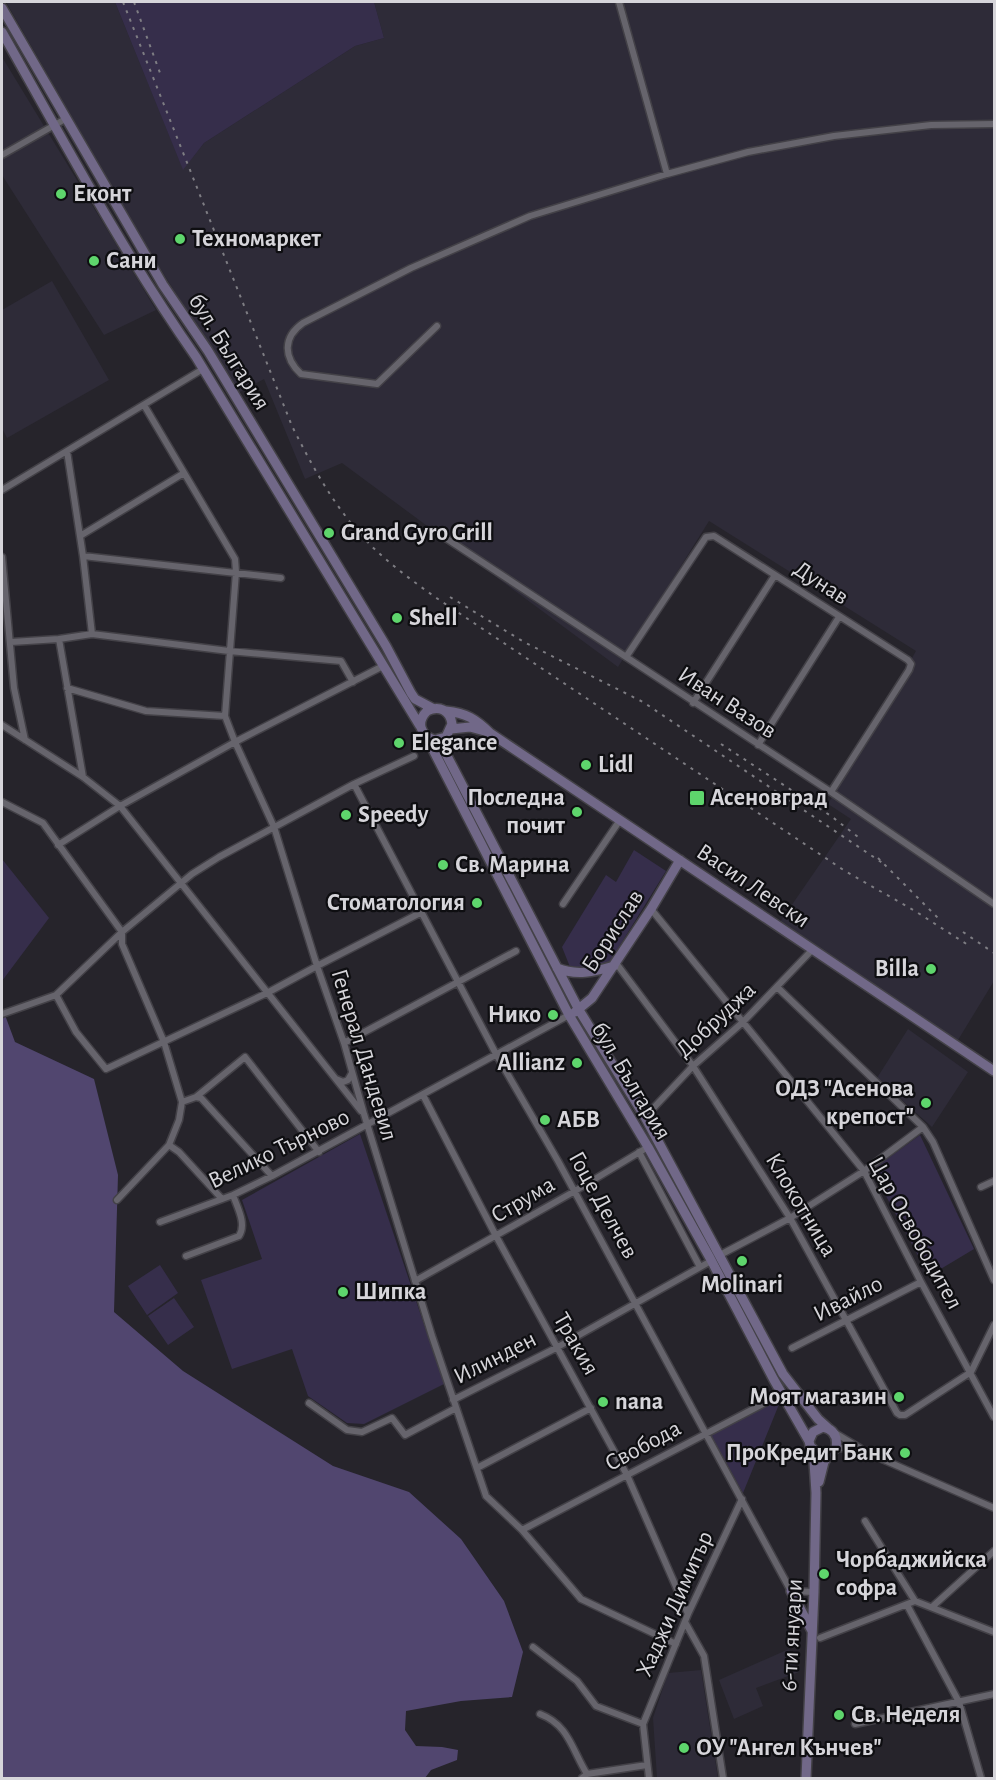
<svg xmlns="http://www.w3.org/2000/svg" width="996" height="1780" viewBox="0 0 996 1780" font-family="'Alegreya Sans',sans-serif">
	<style>
		.built { fill: #2e2b38 }
		.green { fill: #362e4b }
		.forest { fill: #51466f }
		.lines { fill: none; stroke-linecap: round; stroke-linejoin: round }
		.street-casing { stroke: #434147; stroke-width: 9 }
		.secondary-casing { stroke: #434147; stroke-width: 12 }
		.street { stroke: #66646c; stroke-width: 6 }
		.secondary { stroke: #716888; stroke-width: 9 }
		.rail { stroke: #7e7d83; stroke-width: 2; stroke-dasharray: 3 6; stroke-linecap: butt }
		.poi-dot { fill: #5ed56c; stroke: #0e0e11; stroke-width: 2 }
		.labels { text-anchor: middle; dominant-baseline: central; stroke-width: 4.5; stroke-linejoin: round; paint-order: stroke }
		.poi-label { font-size: 24px; font-weight: bold; fill: #d6d5da; stroke: #0e0e11; text-anchor: start }
		.street-label { font-size: 24px; fill: #d6d5da; stroke: #0e0e11 }
	</style>
	<rect width="100%" height="100%" fill="#26242b"/>
	<path class="built" d="M 6,2 L 115,2 L 183,169 L 204,143 L 355,46 L 384,38 L 374,2 L 994,2 L 994,981 L 958,1040 L 778,925 L 851,819 L 828,804 L 916,651 L 709,521 L 618,667 L 342,463 L 305,479 L 264,379 L 238,393 L 140,236 Z
		M 2,57 L 156,310 L 104,335 L 2,175 Z
		M 52,281 L 109,380 L 7,438 L 2,428 L 2,310 Z
		M 908,1029 L 968,1072 L 932,1127 L 877,1078 Z
		M 789,1649 L 799,1672 L 756,1688 L 763,1706 L 734,1719 L 719,1680 Z
		M 701,1670 L 718,1778 L 657,1778 L 653,1718 L 668,1673 Z"/>
	<path class="green" d="M 115,2 L 374,2 L 384,38 L 355,46 L 204,143 L 183,170 Z
		M 634,850 L 666,871 L 609,963 L 591,967 L 570,967 L 562,947 L 606,875 L 616,882 Z
		M 2,859 L 49,918 L 2,981 Z
		M 360,1134 L 444,1384 L 364,1424 L 347,1423 L 308,1396 L 292,1349 L 232,1369 L 201,1280 L 262,1259 L 242,1200 Z
		M 920,1135 L 974,1249 L 929,1276 L 872,1170 Z
		M 160,1265 L 178,1293 L 147,1315 L 128,1286 Z
		M 174,1298 L 194,1327 L 168,1345 L 148,1316 Z
		M 782,1397 L 743,1493 L 711,1435 Z"/>
	<path class="forest" d="M 2,1007 L 15,1042 L 94,1079 L 118,1175 L 114,1312 L 183,1371 L 333,1466 L 409,1492 L 461,1539 L 504,1601 L 523,1652 L 512,1697 L 461,1701 L 406,1711 L 405,1730 L 416,1746 L 442,1747 L 458,1750 L 457,1760 L 431,1770 L 425,1778 L 2,1778 Z"/>
	<g class="lines">
		<g class="street-casing">
			<path id="street" d="M 619,2 L 667,174
				M 2,155 L 67,118
				M 437,326 L 377,384 L 301,374 C 283,357 283,337 303,323 L 411,268 L 530,216 L 667,174 L 748,152 L 834,136 L 931,125 L 994,124
				M 144,405 L 235,559 L 236,572 L 225,716 L 235,742 L 274,827 L 317,966 L 344,1043 L 364,1114 L 432,1336 L 486,1496 L 522,1530 L 581,1599 L 676,1644
				M 67,451 L 83,556 L 92,634
				M 2,490 L 203,369
				M 438,533 L 831,792 L 994,904
				M 80,536 L 184,473
				M 83,556 L 281,578
				M 2,557 L 14,688 L 25,740
				M 59,639 L 83,777
				M 11,642 L 59,639 L 92,634 L 229,651 L 341,661 L 353,682
				M 626,657 L 706,537 L 714,536 L 908,660 L 911,664 L 909,670 L 831,792
				M 67,688 L 146,711 L 225,716
				M 693,703 L 775,575
				M 2,725 L 83,777 L 120,806 L 361,1111
				M 758,745 L 839,617
				M 354,784 L 496,1054 L 558,1161 L 791,1591 L 814,1592
				M 2,802 L 43,823 L 122,932 L 122,944 L 164,1042 L 182,1102 L 179,1120 L 169,1145 L 117,1200
				M 58,845 L 120,806 L 235,742 L 383,666
				M 563,904 L 620,820
				M 651,909 L 864,1171 L 921,1282 L 994,1417
				M 616,963 L 693,1066 L 790,1218 L 897,1413 L 900,1415 L 905,1415 L 971,1372 L 994,1325
				M 777,987 L 923,1127 L 933,1142 L 994,1280
				M 56,995 L 76,1032 L 106,1069 L 267,993 L 317,966 L 422,912
				M 2,1014 L 56,995 L 122,932 L 192,874 L 219,857 L 354,784 L 414,756
				M 344,1043 L 516,951
				M 336,1079 L 343,1082 L 348,1080 L 352,1073
				M 423,1095 L 496,1236 L 627,1475 L 688,1614
				M 196,1097 L 245,1057 L 319,1152
				M 182,1102 L 196,1097 L 201,1098 L 272,1176
				M 645,1117 L 693,1066 L 743,1022 L 813,949
				M 169,1145 L 179,1152 L 222,1199
				M 639,1152 L 700,1267
				M 981,1187 L 994,1181
				M 160,1222 L 233,1195 L 272,1176 L 569,1015
				M 720,1255 L 790,1218 L 864,1171 L 923,1127
				M 186,1256 L 239,1236 C 247,1224 237,1207 233,1195
				M 415,1281 L 575,1191 L 648,1147
				M 792,1348 L 921,1282
				M 453,1400 L 556,1348 L 711,1261
				M 309,1403 L 347,1430 L 362,1432 L 392,1418 L 405,1435 L 456,1408
				M 835,1433 L 860,1448
				M 836,1448 L 856,1449 L 868,1453 L 994,1508
				M 477,1468 L 591,1408
				M 865,1521 L 915,1601
				M 522,1530 L 782,1394
				M 907,1605 L 959,1702 L 981,1778
				M 932,1607 L 994,1551
				M 685,1622 L 704,1656 L 723,1778
				M 820,1638 L 915,1601 L 994,1632
				M 533,1647 L 577,1681 L 596,1706 L 643,1724
				M 540,1714 C 569,1725 572,1750 587,1774
				M 855,1724 L 994,1694
				M 582,1778 L 587,1774 L 647,1765
				M 649,1778 L 643,1724 L 688,1614 L 742,1499"/>
		</g>
		<g class="secondary-casing">
			<path id="secondary" d="M 2,8 L 163,285 L 208,351 L 386,646 L 411,693 L 415,699 L 432,708
				M 2,32 C 64,142 124,254 196,357 L 420,726
				M 446,711 C 466,713 476,719 490,733 L 994,1071
				M 451,729 L 470,727 L 488,732
				M 426,736 L 569,1015 L 648,1147 L 710,1258 L 774,1380 L 809,1441
				M 446,737 L 434,740 C 420,735 416,722 427,711 C 439,705 450,710 452,724 L 446,737 L 446,754 L 579,1010 L 645,1117 L 783,1374 L 818,1419 L 828,1428
				M 557,968 C 576,976 594,972 614,966
				M 575,1012 L 592,998 L 651,909 L 680,860
				M 819,1482 L 824,1462 L 829,1454
				M 791,1591 L 812,1631
				M 806,1778 L 814,1592 L 816,1493 L 814,1462 L 809,1441 L 813,1432 L 823,1427 C 834,1429 838,1437 836,1448 L 829,1454 L 818,1454 L 811,1447"/>
		</g>
		<use href="#street" class="street"/>
		<use href="#secondary" class="secondary"/>
		<path class="rail" d="M 123,2 L 292,426 C 310,462 329,497 355,528 C 377,555 407,577 435,597 L 845,871 L 915,911 L 968,945
			M 134,2 L 160,73
			M 450,597 L 524,642 L 643,702 L 884,864
			M 721,744 L 831,816 L 862,840
			M 878,858 L 939,919
			M 963,932 L 994,953"/>
	</g>
	<g class="poi-dot">
		<circle cx="61" cy="194" r="6"/>
		<circle cx="180" cy="239" r="6"/>
		<circle cx="94" cy="261" r="6"/>
		<circle cx="329" cy="533" r="6"/>
		<circle cx="397" cy="618" r="6"/>
		<circle cx="399" cy="743" r="6"/>
		<circle cx="586" cy="765" r="6"/>
		<rect x="689" y="790" width="16" height="16" rx="3"/>
		<circle cx="577" cy="812" r="6"/>
		<circle cx="346" cy="815" r="6"/>
		<circle cx="443" cy="865" r="6"/>
		<circle cx="477" cy="903" r="6"/>
		<circle cx="931" cy="969" r="6"/>
		<circle cx="553" cy="1015" r="6"/>
		<circle cx="577" cy="1063" r="6"/>
		<circle cx="926" cy="1103" r="6"/>
		<circle cx="545" cy="1120" r="6"/>
		<circle cx="742" cy="1261" r="6"/>
		<circle cx="343" cy="1292" r="6"/>
		<circle cx="899" cy="1397" r="6"/>
		<circle cx="603" cy="1402" r="6"/>
		<circle cx="905" cy="1453" r="6"/>
		<circle cx="824" cy="1574" r="6"/>
		<circle cx="839" cy="1715" r="6"/>
		<circle cx="684" cy="1748" r="6"/>
	</g>
	<g class="labels">
		<g class="poi-label">
			<text x="73" y="194">Еконт</text>
			<text x="192" y="239">Техномаркет</text>
			<text x="106" y="261">Сани</text>
			<text x="341" y="533">Grand Gyro Grill</text>
			<text x="409" y="618">Shell</text>
			<text x="411" y="743">Elegance</text>
			<text x="598" y="765">Lidl</text>
			<text x="565" y="798" text-anchor="end">Последна<tspan x="565" dy="28">почит</tspan></text>
			<text x="710" y="798">Асеновград</text>
			<text x="358" y="815">Speedy</text>
			<text x="455" y="865">Св. Марина</text>
			<text x="465" y="903" text-anchor="end">Стоматология</text>
			<text x="919" y="969" text-anchor="end">Billa</text>
			<text x="541" y="1015" text-anchor="end">Нико</text>
			<text x="565" y="1063" text-anchor="end">Allianz</text>
			<text x="914" y="1089" text-anchor="end">ОДЗ "Асенова<tspan x="914" dy="28">крепост"</tspan></text>
			<text x="557" y="1120">АБВ</text>
			<text x="742" y="1285" text-anchor="middle">Molinari</text>
			<text x="355" y="1292">Шипка</text>
			<text x="887" y="1397" text-anchor="end">Моят магазин</text>
			<text x="615" y="1402">nana</text>
			<text x="893" y="1453" text-anchor="end">ПроКредит Банк</text>
			<text x="836" y="1560">Чорбаджийска<tspan x="836" dy="28">софра</tspan></text>
			<text x="851" y="1715">Св. Неделя</text>
			<text x="696" y="1748">ОУ "Ангел Кънчев"</text>
		</g>
		<g class="street-label">
			<text transform="translate(229 352) rotate(58)">бул. България</text>
			<text transform="translate(821 583) rotate(33)">Дунав</text>
			<text transform="translate(727 703) rotate(33)">Иван Вазов</text>
			<text transform="translate(753 886) rotate(34)">Васил Левски</text>
			<text transform="translate(613 931) rotate(-57)">Борислав</text>
			<text transform="translate(716 1020) rotate(-43)">Добруджа</text>
			<text transform="translate(364 1055) rotate(73)">Генерал Дандевил</text>
			<text transform="translate(631 1081) rotate(59)">бул. България</text>
			<text transform="translate(279 1149) rotate(-26)">Велико Търново</text>
			<text transform="translate(523 1200) rotate(-30)">Струма</text>
			<text transform="translate(603 1205) rotate(61)">Гоце Делчев</text>
			<text transform="translate(801 1205) rotate(59)">Клокотница</text>
			<text transform="translate(915 1233) rotate(61)">Цар Освободител</text>
			<text transform="translate(848 1299) rotate(-27)">Ивайло</text>
			<text transform="translate(576 1344) rotate(60)">Тракия</text>
			<text transform="translate(495 1358) rotate(-27)">Илинден</text>
			<text transform="translate(643 1446) rotate(-28)">Свобода</text>
			<text transform="translate(675 1604) rotate(-66)">Хаджи Димитър</text>
			<text transform="translate(792 1635) rotate(-87)">6-ти януари</text>
		</g>
	</g>
	<rect width="996" height="1780" fill="none" stroke="#d6d5da" stroke-width="6"/>
</svg>
